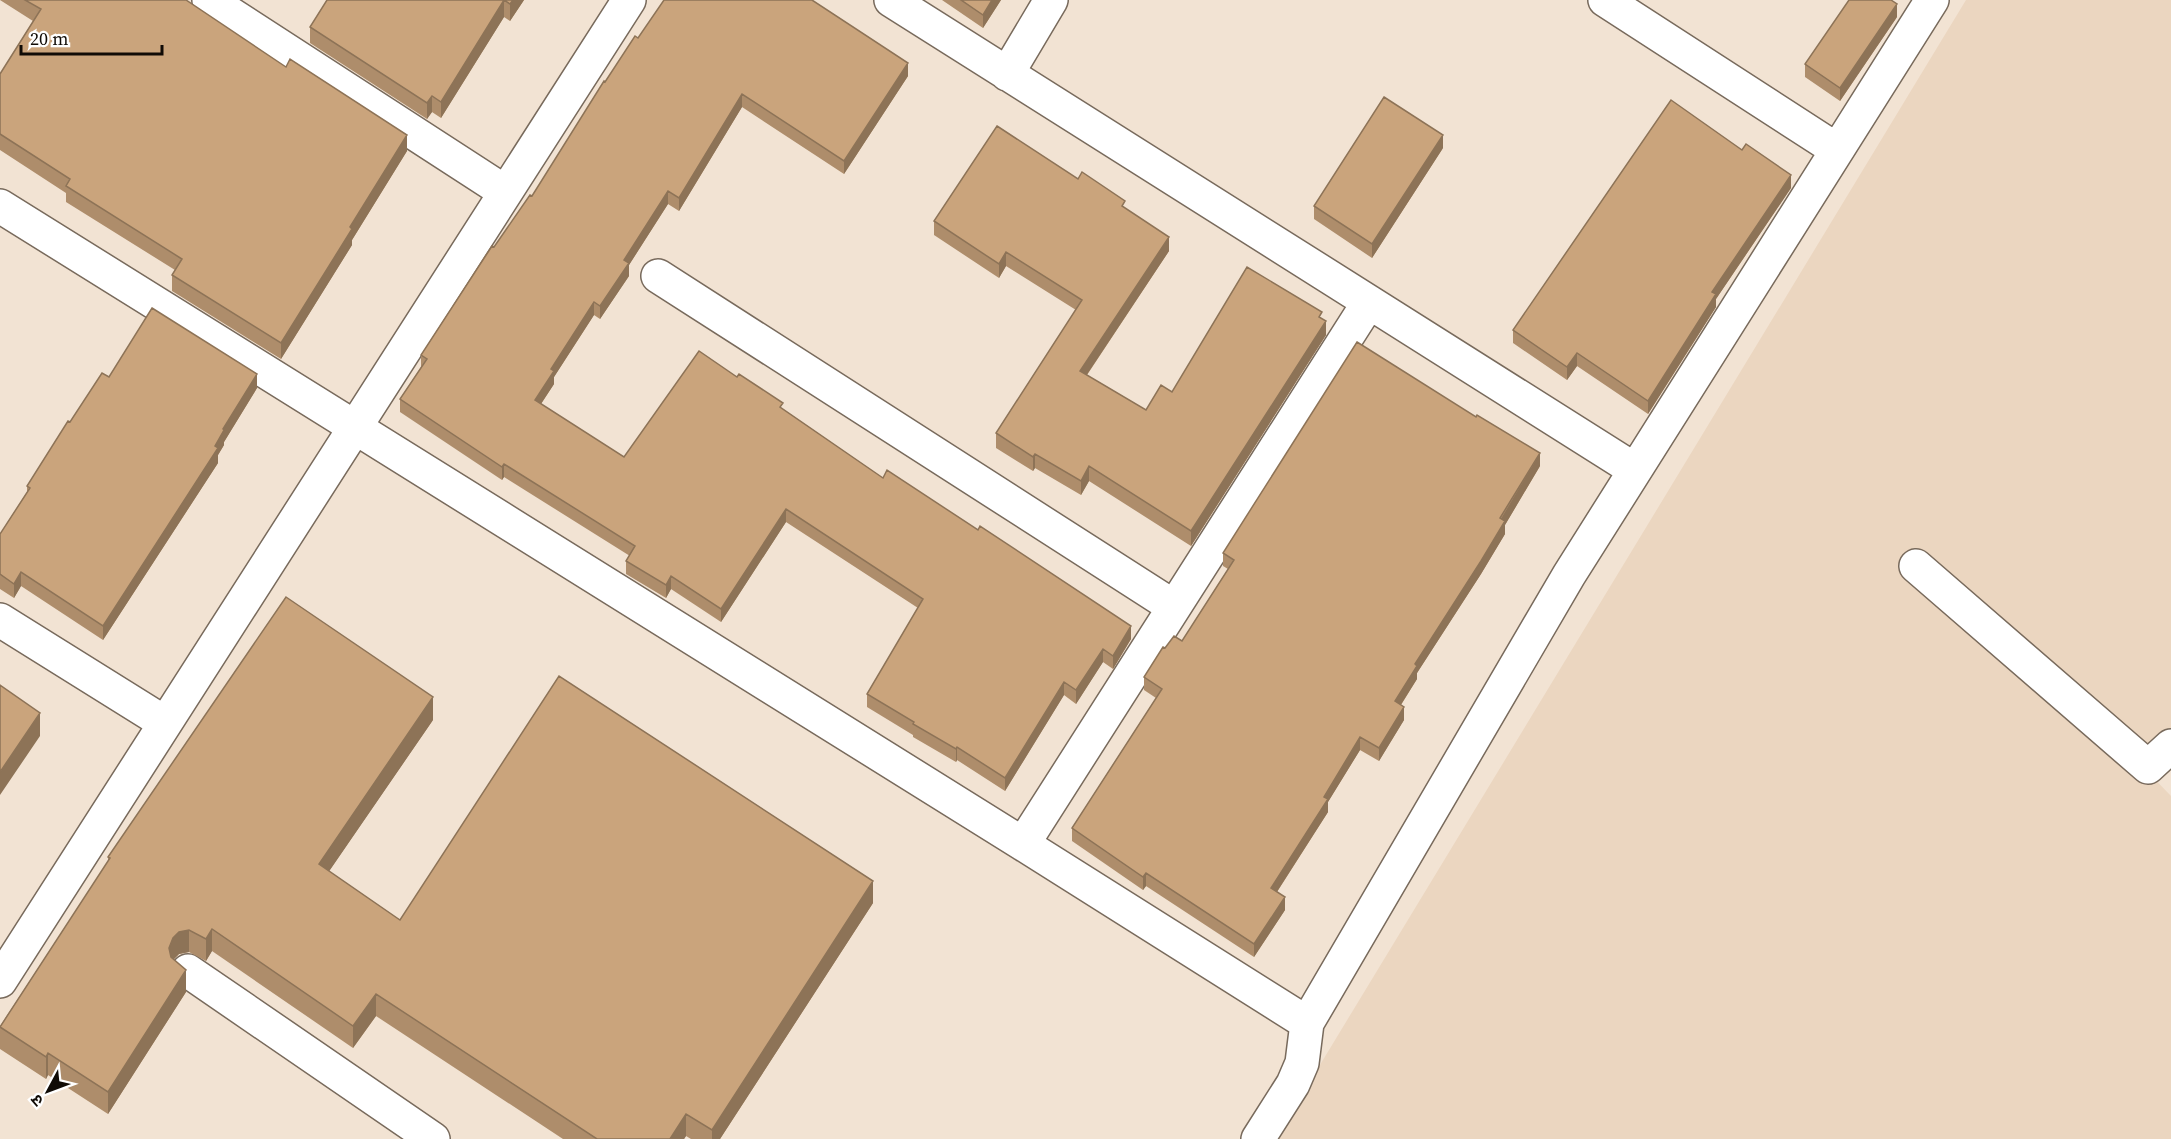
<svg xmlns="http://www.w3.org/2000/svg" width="2171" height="1139" viewBox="0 0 2171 1139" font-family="'Source Serif 4','Noto Sans Devanagari',serif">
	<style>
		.built { fill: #ebd6c0 }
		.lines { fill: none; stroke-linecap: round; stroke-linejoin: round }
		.street-casing { stroke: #786a5c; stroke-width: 36 }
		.street { stroke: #fff; stroke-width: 33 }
		.wall { fill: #ae8d6b }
		.shaded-wall { fill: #8d7357 }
		.building { fill: #caa47c; stroke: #8d7357; stroke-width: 1.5 }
	</style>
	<rect width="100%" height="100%" fill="#f2e3d3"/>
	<path class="built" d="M 1966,0 L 2171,0 L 2171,745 L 2144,768 L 2171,796 L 2171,1139 L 1275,1139 Z"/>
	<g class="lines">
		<g class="street-casing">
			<path id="street" d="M 209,0 L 505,192
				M 891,0 L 1635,470
				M 1605,0 L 1837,150
				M 1007,74 L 1051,0
				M 0,206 L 1023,844 L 1307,1023
				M 658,276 L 1174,607
				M 1916,566 L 2148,767 L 2171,746
				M 0,620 L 165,723
				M 1023,844 L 1369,302
				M 188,971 L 433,1139
				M 0,981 L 629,0
				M 1258,1139 L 1293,1084 L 1302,1063 L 1307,1023 L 1569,575 L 1932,0"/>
		</g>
		<use href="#street" class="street"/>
	</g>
	<path class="wall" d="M 0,0 L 186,0 L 407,151 L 352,240 L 352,245 L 281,359 L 172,291 L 172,275 L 175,270 L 66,202 L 66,193 L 0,150 L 0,74 L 33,21 Z
		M 327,0 L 524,0 L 510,21 L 504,17 L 441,118 L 432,112 L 427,119 L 310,43 L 310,27 Z
		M 942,0 L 1001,0 L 983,28 Z
		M 1897,17 L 1840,101 L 1805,77 L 1805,64 Z
		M 638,38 L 908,76 L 844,174 L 742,107 L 679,211 L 668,204 L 629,265 L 629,276 L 600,319 L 594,315 L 554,377 L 554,384 L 541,404 L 624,457 L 783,409 L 883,478 L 1131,639 L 1113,669 L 1103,662 L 1076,704 L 1064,695 L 1005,791 L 957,760 L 956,762 L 913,737 L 913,735 L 867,707 L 867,694 L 918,608 L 786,522 L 721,622 L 671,589 L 666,598 L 626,574 L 626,561 L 630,556 L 504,477 L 502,480 L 400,412 L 400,399 L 421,367 L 421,355 L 494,247 L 532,196 L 605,82 Z
		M 1443,148 L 1372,258 L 1314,219 L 1314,206 Z
		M 1078,179 L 1125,208 L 1169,251 L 1087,375 L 1146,410 L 1172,392 L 1322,318 L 1326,335 L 1191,546 L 1089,481 L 1081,495 L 1035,468 L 1033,471 L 996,448 L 996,433 L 1076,310 L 1006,266 L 999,278 L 934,235 L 934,221 Z
		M 1791,188 L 1716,299 L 1716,307 L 1648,414 L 1577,366 L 1567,380 L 1513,343 L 1513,330 Z
		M 109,377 L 257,388 L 224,442 L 224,445 L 218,455 L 218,463 L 103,640 L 21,586 L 14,598 L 0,589 L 0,534 L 27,492 L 27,486 L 70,422 Z
		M 1540,466 L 1505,525 L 1505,534 L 1481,574 L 1417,673 L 1417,679 L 1401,705 L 1404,720 L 1379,761 L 1360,750 L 1328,802 L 1328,812 L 1277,892 L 1285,910 L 1254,957 L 1146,886 L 1143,890 L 1072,841 L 1072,828 L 1156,698 L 1144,690 L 1144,677 L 1165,648 L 1182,641 L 1228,569 L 1223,566 L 1223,553 Z
		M 433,720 L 329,871 L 400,920 L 873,903 L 720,1139 L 691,1139 L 686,1136 L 684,1139 L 563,1139 L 376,1016 L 353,1048 L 212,951 L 206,961 L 189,952 L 179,954 L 174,959 L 186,992 L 108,1114 L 48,1075 L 46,1079 L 0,1049 L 0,1026 L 108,862 L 108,857 Z"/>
	<path class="shaded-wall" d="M 504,0 L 504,17 L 441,118 L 441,102 Z
		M 513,0 L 524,0 L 510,21 L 510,4 Z
		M 992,0 L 1001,0 L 983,28 L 983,15 Z
		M 1897,4 L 1897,17 L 1840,101 L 1840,88 Z
		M 908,63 L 908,76 L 844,174 L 844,161 Z
		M 742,94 L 742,107 L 679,211 L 679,198 Z
		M 432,96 L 432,112 L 427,119 L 427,103 Z
		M 407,135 L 407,151 L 352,240 L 352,245 L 281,359 L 281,343 L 350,227 Z
		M 1443,135 L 1443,148 L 1372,258 L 1372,244 Z
		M 1791,175 L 1791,188 L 1716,299 L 1716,307 L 1648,414 L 1648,401 L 1712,292 Z
		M 668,191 L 668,204 L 629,265 L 629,276 L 600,319 L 600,306 L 624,260 Z
		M 1169,237 L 1169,251 L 1080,385 L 1080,371 Z
		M 1006,252 L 1006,266 L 999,278 L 999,264 Z
		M 594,302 L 594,315 L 554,377 L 554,384 L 535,413 L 535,400 L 551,369 Z
		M 1326,321 L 1326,335 L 1191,546 L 1191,531 Z
		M 1577,353 L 1577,366 L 1567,380 L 1567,367 Z
		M 257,374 L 257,388 L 224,442 L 224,445 L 218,455 L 218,463 L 103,640 L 103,626 L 215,446 L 223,429 Z
		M 1540,453 L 1540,466 L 1505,525 L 1505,534 L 1481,574 L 1417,673 L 1417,679 L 1395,714 L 1395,701 L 1415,664 Z
		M 1035,454 L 1035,468 L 1033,471 L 1033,457 Z
		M 504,464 L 504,477 L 502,480 L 502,467 Z
		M 1089,466 L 1089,481 L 1081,495 L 1081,481 Z
		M 786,509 L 786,522 L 721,622 L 721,609 Z
		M 21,572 L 21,586 L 14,598 L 14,584 Z
		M 671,576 L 671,589 L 666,598 L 666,585 Z
		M 1131,626 L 1131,639 L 1113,669 L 1113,656 Z
		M 1103,649 L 1103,662 L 1076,704 L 1076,690 Z
		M 1064,682 L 1064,695 L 1005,791 L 1005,778 Z
		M 433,697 L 433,720 L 319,886 L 319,864 Z
		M 1404,707 L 1404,720 L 1379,761 L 1379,748 Z
		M 40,713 L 40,736 L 0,795 L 0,772 Z
		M 1360,737 L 1360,750 L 1328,802 L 1328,812 L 1271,901 L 1271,888 Z
		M 957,747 L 957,760 L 956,762 L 956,749 Z
		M 1146,873 L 1146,886 L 1143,890 L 1143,877 Z
		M 873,881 L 873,903 L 720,1139 L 712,1139 L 712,1130 Z
		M 1285,897 L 1285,910 L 1254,957 L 1254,944 Z
		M 212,929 L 212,951 L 206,961 L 206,939 Z
		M 189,930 L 189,952 L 179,954 L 173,960 L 169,970 L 169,948 L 173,938 L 179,932 Z
		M 186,970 L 186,992 L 108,1114 L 108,1092 Z
		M 376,994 L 376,1016 L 353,1048 L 353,1026 Z
		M 48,1053 L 48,1075 L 46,1079 L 46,1057 Z
		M 686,1114 L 686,1136 L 684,1139 L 670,1139 Z"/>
	<path class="building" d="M 25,0 L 186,0 L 286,67 L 290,59 L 407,135 L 350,227 L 352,229 L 281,343 L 172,275 L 182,259 L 66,186 L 70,179 L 0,134 L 0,74 L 41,9 Z
		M 327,0 L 513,0 L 510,4 L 504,0 L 441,102 L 432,96 L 427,103 L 310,27 Z
		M 664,0 L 812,0 L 908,63 L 844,161 L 742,94 L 679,198 L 668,191 L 624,260 L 629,263 L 600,306 L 594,302 L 551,369 L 554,371 L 535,400 L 624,457 L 699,351 L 737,377 L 739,374 L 783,403 L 780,407 L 883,478 L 887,470 L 978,530 L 980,526 L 1131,626 L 1113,656 L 1103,649 L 1076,690 L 1064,682 L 1005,778 L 957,747 L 956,749 L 913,724 L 914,722 L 867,694 L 923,599 L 786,509 L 721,609 L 671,576 L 666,585 L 626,561 L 635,546 L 504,464 L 502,467 L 400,399 L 427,359 L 421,355 L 492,246 L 494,247 L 530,195 L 532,196 L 604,81 L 605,82 L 635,36 L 638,38 Z
		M 961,0 L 992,0 L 983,15 Z
		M 1849,0 L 1891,0 L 1897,4 L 1840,88 L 1805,64 Z
		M 1384,97 L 1443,135 L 1372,244 L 1314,206 Z
		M 1671,100 L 1742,150 L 1746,144 L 1791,175 L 1712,292 L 1716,294 L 1648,401 L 1577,353 L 1567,367 L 1513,330 Z
		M 997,126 L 1078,179 L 1082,172 L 1125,201 L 1122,206 L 1169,237 L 1080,371 L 1146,410 L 1161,385 L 1172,392 L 1247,267 L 1322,312 L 1319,317 L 1326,321 L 1191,531 L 1089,466 L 1081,481 L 1035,454 L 1033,457 L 996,433 L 1082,300 L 1006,252 L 999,264 L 934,221 Z
		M 152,308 L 257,374 L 223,429 L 224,430 L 215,446 L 218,448 L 103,626 L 21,572 L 14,584 L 0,574 L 0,534 L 30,488 L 27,486 L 68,421 L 70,422 L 102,373 L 109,377 Z
		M 1357,342 L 1476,417 L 1477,415 L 1540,453 L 1500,518 L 1505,521 L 1481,561 L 1415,664 L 1417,666 L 1395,701 L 1404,707 L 1379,748 L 1360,737 L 1324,797 L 1328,799 L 1271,888 L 1285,897 L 1254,944 L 1146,873 L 1143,877 L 1072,828 L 1162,689 L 1144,677 L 1163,647 L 1165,648 L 1174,636 L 1182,641 L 1234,560 L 1223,553 Z
		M 286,597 L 433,697 L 319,864 L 400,920 L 559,676 L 873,881 L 712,1130 L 686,1114 L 670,1139 L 597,1139 L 376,994 L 353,1026 L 212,929 L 206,939 L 189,930 L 179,932 L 173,938 L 169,948 L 171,957 L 186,970 L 108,1092 L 48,1053 L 46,1057 L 0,1027 L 110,858 L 108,857 Z
		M 0,685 L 40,713 L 0,772 Z"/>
	<g transform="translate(48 1091) rotate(229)" stroke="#ffffff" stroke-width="4.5" paint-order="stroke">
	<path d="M0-4.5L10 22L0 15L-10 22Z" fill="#100b06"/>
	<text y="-9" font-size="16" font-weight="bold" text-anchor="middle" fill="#100b06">उ</text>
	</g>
	<path d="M21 45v9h141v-9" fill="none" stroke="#100b06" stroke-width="3"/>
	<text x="30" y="45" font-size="18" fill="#100b06" stroke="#ffffff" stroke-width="4.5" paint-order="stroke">20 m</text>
</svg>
